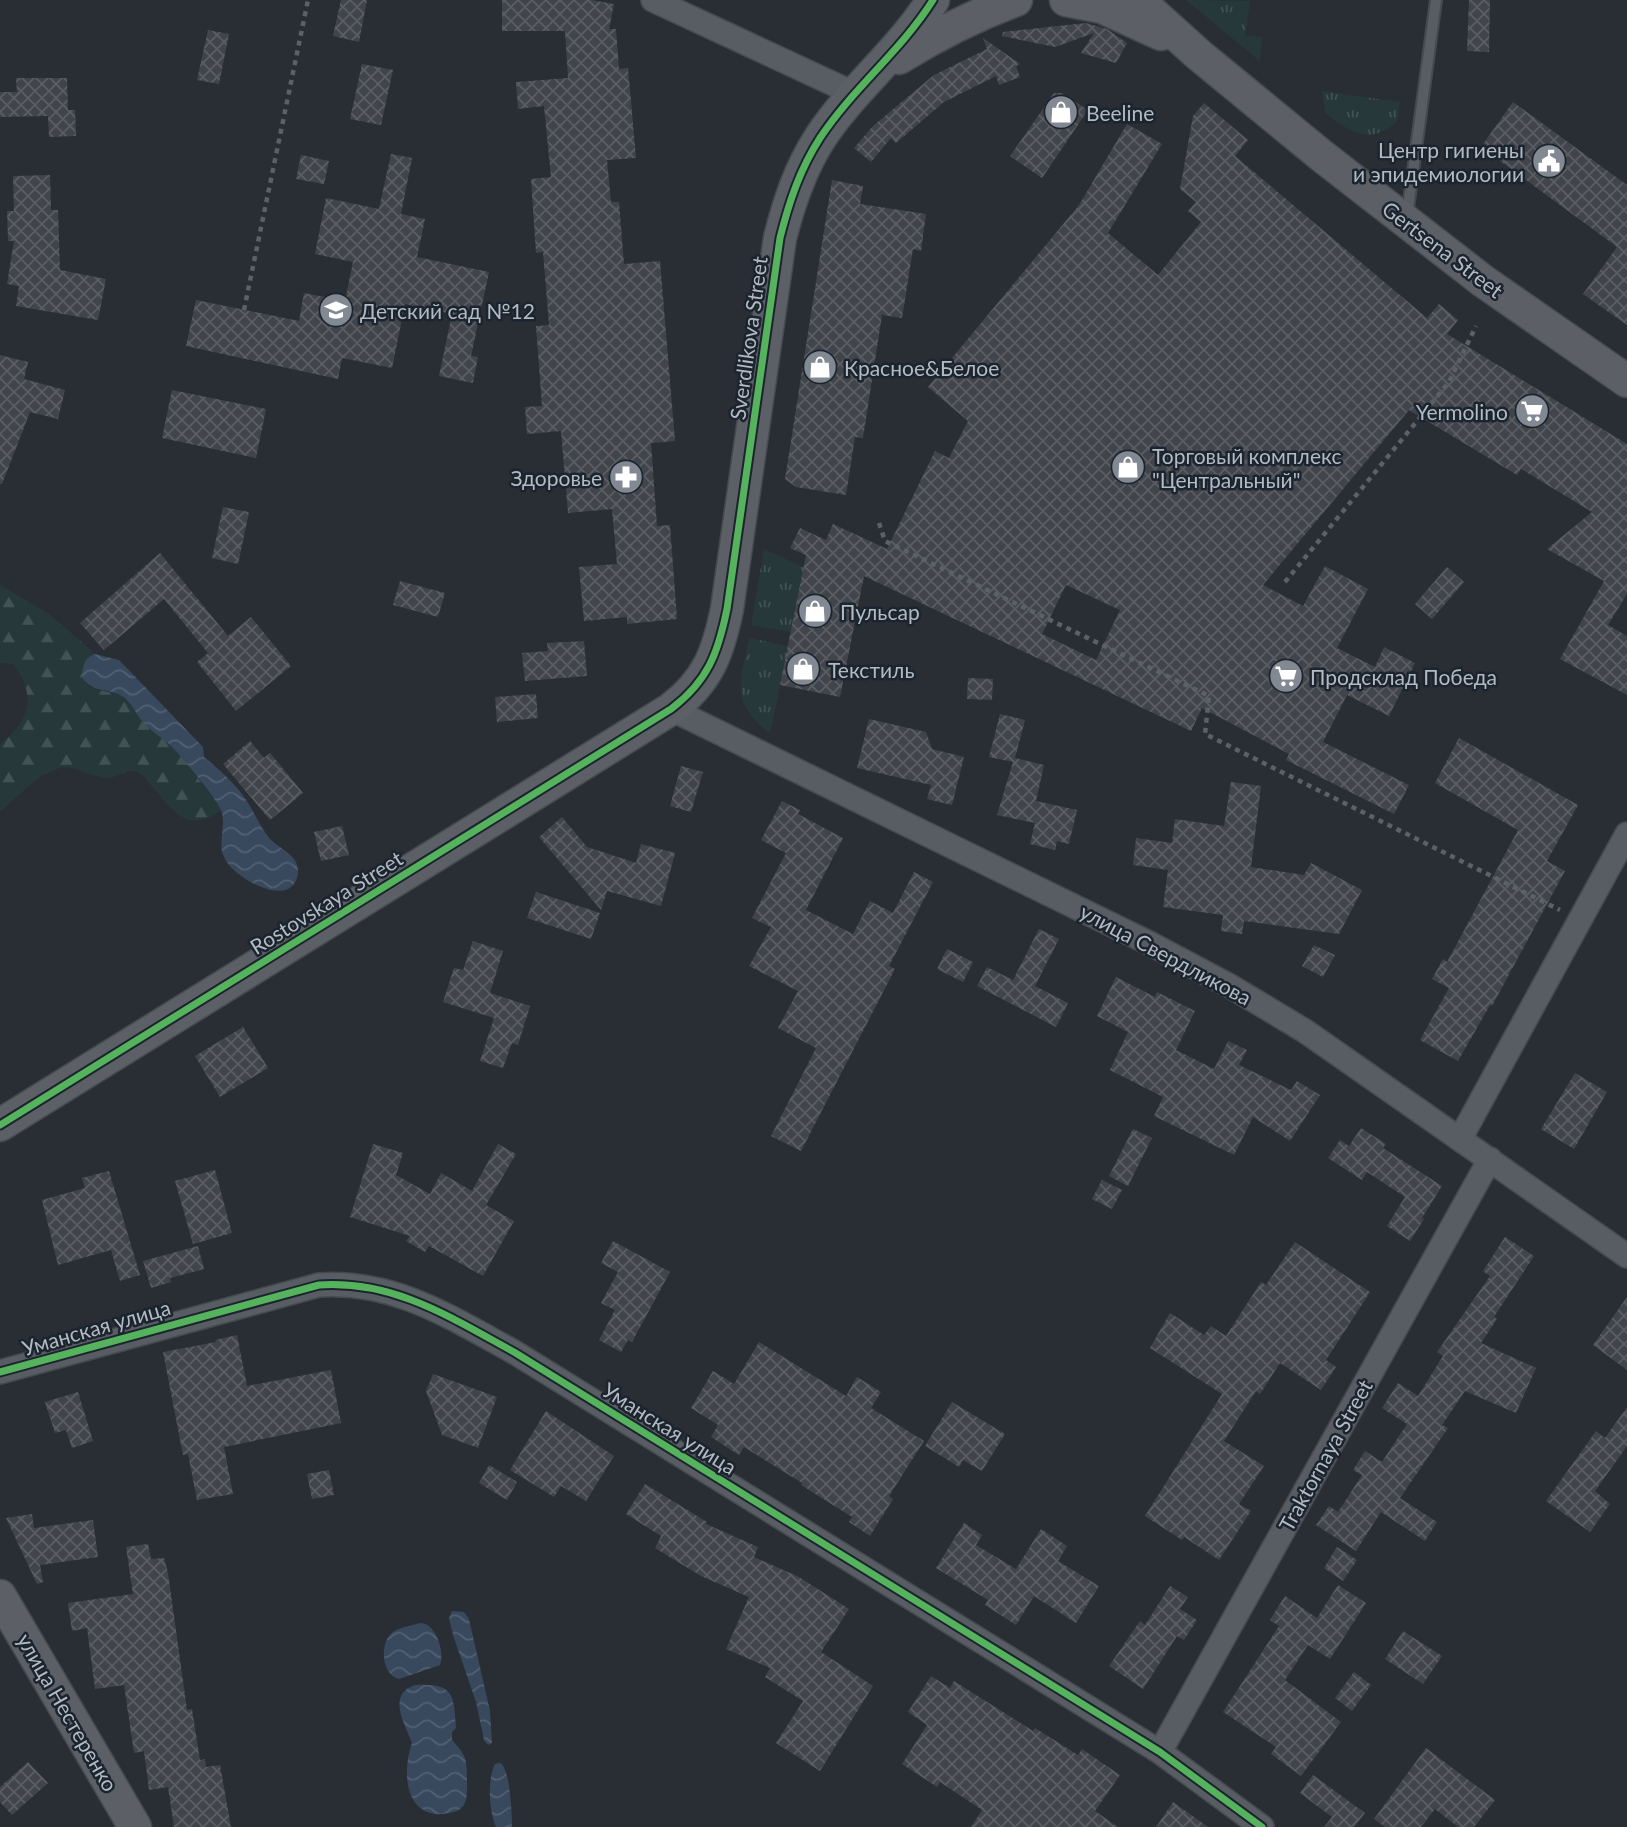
<svg xmlns="http://www.w3.org/2000/svg" width="1627" height="1827" viewBox="0 0 1627 1827" font-family="Lato,sans-serif">
	<style>
		.grass { fill: url(#grass-tufts) }
		.forest { fill: url(#forest-firs) }
		.water { fill: url(#water-waves) }
		.building { fill: url(#building-cross-hatch); fill-rule: evenodd }
		.lines { fill: none; stroke-linecap: round; stroke-linejoin: round }
		.lane-casing { stroke: #464a4f; stroke-width: 14 }
		.street-casing { stroke: #464a4f; stroke-width: 26 }
		.secondary-casing { stroke: #464a4f; stroke-width: 35 }
		.path { stroke: #5c6166; stroke-width: 4.5; stroke-dasharray: 5 5; stroke-linecap: butt }
		.lane { stroke: #585c63; stroke-width: 10 }
		.street { stroke: #585c63; stroke-width: 23 }
		.secondary { stroke: #5c6066; stroke-width: 32 }
		.cycleway-casing { stroke: #1c242e; stroke-width: 11 }
		.cycleway { stroke: #56b35d; stroke-width: 7 }
		.labels { text-anchor: middle; dominant-baseline: central; stroke-width: 5; stroke-linejoin: round; paint-order: stroke }
		.poi-label { font-size: 21px; fill: #b2bac5; stroke: #1c242e; text-anchor: start }
		.street-label { font-size: 21px; fill: #b2bac5; stroke: #1c242e }
	</style>
	<defs>
		<pattern id="grass-tufts" width="24" height="20" patternUnits="userSpaceOnUse" patternTransform="scale(1.75)"><rect width="24" height="20" fill="#26383a"/><path d="M3 7l-1-3M5 7V3M7 7l1-3M15 17l-1-3M17 17v-4M19 17l1-3" fill="none" stroke="#435355"/></pattern>
		<pattern id="forest-firs" width="22" height="20" patternUnits="userSpaceOnUse" patternTransform="scale(1.75)"><rect width="22" height="20" fill="#26383a"/><path d="M5 1l3.5 6h-7zM16 11l3.5 6h-7z" fill="#435355"/></pattern>
		<pattern id="water-waves" width="16" height="10" patternUnits="userSpaceOnUse" patternTransform="scale(1.75)"><rect width="16" height="10" fill="#38485d"/><path d="M0 5q4-4 8 0t8 0" fill="none" stroke="#526073"/></pattern>
		<pattern id="building-cross-hatch" width="8" height="8" patternUnits="userSpaceOnUse" patternTransform="scale(1.75)"><rect width="8" height="8" fill="#41454b"/><path d="M0 0l8 8M0 8l8-8" fill="none" stroke="#5a5e63"/></pattern>
	</defs>
	<rect width="100%" height="100%" fill="#292e34"/>
	<path class="grass" d="M 1186,0 L 1250,1 L 1245,35 L 1262,37 L 1260,61 Z
		M 1322,91 L 1400,102 L 1397,122 C 1368,146 1351,132 1325,113 Z
		M 764,549 L 807,569 L 791,632 L 751,625 Z
		M 749,638 L 788,646 L 770,734 C 728,699 741,685 749,638 Z"/>
	<path class="forest" d="M 0,585 L 49,614 L 95,654 C 83,658 83,667 83,679 L 91,688 L 120,695 L 129,702 L 142,721 L 171,745 L 185,761 L 222,810 C 185,835 173,810 149,783 C 146,779 142,774 138,772 C 126,768 118,778 107,778 C 94,777 83,770 71,768 C 46,763 17,798 0,812 L 0,744 C 30,723 37,693 13,664 L 0,663 Z"/>
	<path class="water" d="M 95,654 L 119,660 L 203,747 L 204,757 C 219,769 238,786 248,803 C 256,815 260,827 270,839 C 277,846 288,851 294,859 C 300,867 299,877 294,884 C 279,904 231,875 224,857 C 217,843 227,824 221,810 C 216,798 182,757 172,747 C 163,738 152,732 144,723 C 135,714 132,701 120,695 C 104,688 95,693 82,678 C 83,667 83,658 95,654 Z
		M 452,1611 L 464,1612 L 469,1619 L 490,1711 L 492,1743 L 488,1745 L 484,1740 L 476,1702 L 453,1635 L 449,1618 Z
		M 420,1623 C 436,1623 445,1652 440,1665 L 399,1679 C 381,1675 379,1642 393,1632 C 400,1627 411,1626 420,1623 Z
		M 415,1685 C 453,1683 454,1693 456,1728 L 452,1732 L 452,1740 C 466,1755 467,1759 467,1779 C 467,1787 468,1800 463,1806 C 459,1812 450,1813 443,1814 C 404,1817 402,1770 412,1743 C 405,1724 386,1695 415,1685 Z
		M 501,1763 C 510,1771 512,1813 512,1827 L 496,1827 C 489,1811 487,1780 495,1764 Z"/>
	<path class="building" d="M 341,0 L 367,0 L 359,42 L 333,36 Z
		M 502,0 L 591,0 L 614,4 L 609,29 L 616,29 L 619,69 L 628,68 L 636,158 L 607,160 L 611,202 L 619,202 L 624,264 L 660,261 L 675,441 L 651,443 L 657,526 L 670,525 L 677,619 L 627,624 L 627,617 L 584,621 L 579,567 L 617,564 L 612,509 L 568,513 L 561,431 L 527,434 L 525,407 L 542,406 L 536,326 L 549,325 L 543,252 L 536,253 L 531,179 L 551,177 L 544,106 L 518,109 L 516,82 L 568,78 L 565,31 L 502,31 Z
		M 1469,0 L 1490,0 L 1489,52 L 1467,51 Z
		M 1086,23 L 1107,29 L 1127,43 L 1116,63 L 1081,53 L 1094,33 L 1055,47 L 1002,36 L 1003,32 Z
		M 208,30 L 229,34 L 219,84 L 197,80 Z
		M 983,38 L 1020,64 L 1016,66 L 1020,77 L 999,85 L 996,76 L 944,102 L 896,143 L 891,138 L 871,162 L 854,148 L 873,126 L 934,75 L 987,49 Z
		M 362,64 L 393,70 L 381,125 L 350,119 Z
		M 16,78 L 67,78 L 68,110 L 75,110 L 76,136 L 49,137 L 48,116 L 0,117 L 0,92 L 17,92 Z
		M 1054,93 L 1062,93 L 1088,110 L 1042,178 L 1010,156 Z
		M 1513,102 L 1627,185 L 1627,325 L 1583,294 L 1617,247 L 1481,147 Z
		M 1204,103 L 1248,140 L 1235,156 L 1427,318 L 1439,304 L 1458,320 L 1447,334 L 1627,444 L 1627,594 L 1608,625 L 1627,636 L 1627,695 L 1560,659 L 1604,581 L 1547,549 L 1592,512 L 1521,469 L 1517,475 L 1409,410 L 1263,585 L 1303,606 L 1325,566 L 1368,589 L 1337,648 L 1375,667 L 1384,647 L 1415,663 L 1389,716 L 1347,695 L 1323,742 L 1409,785 L 1394,814 L 1286,760 L 1289,754 L 1202,708 L 1191,731 L 864,576 L 840,697 L 780,685 L 806,555 L 790,548 L 800,528 L 826,540 L 833,524 L 887,549 L 935,451 L 949,458 L 968,421 L 928,387 L 1079,205 L 1127,124 L 1162,144 L 1108,233 L 1158,275 L 1201,222 L 1188,211 L 1196,202 L 1180,189 L 1193,116 ZM 1066,585 L 1120,610 L 1096,660 L 1042,634 Z
		M 391,154 L 412,158 L 401,214 L 425,219 L 417,257 L 489,272 L 471,356 L 478,357 L 473,383 L 439,376 L 452,314 L 405,304 L 392,368 L 342,358 L 338,379 L 186,346 L 196,300 L 299,321 L 304,293 L 345,301 L 353,262 L 315,254 L 326,198 L 379,209 Z
		M 301,155 L 329,161 L 324,184 L 296,179 Z
		M 50,175 L 51,210 L 58,210 L 60,270 L 106,279 L 98,320 L 16,306 L 19,286 L 7,284 L 14,241 L 8,241 L 7,211 L 14,211 L 13,176 Z
		M 832,180 L 863,186 L 860,204 L 926,214 L 921,251 L 913,249 L 902,318 L 882,315 L 863,438 L 855,437 L 846,495 L 796,487 L 785,479 Z
		M 0,355 L 28,362 L 24,379 L 65,390 L 58,419 L 30,412 L 2,484 L 0,484 Z
		M 172,390 L 266,409 L 256,458 L 162,438 Z
		M 223,507 L 249,512 L 238,564 L 212,558 Z
		M 160,553 L 228,636 L 251,617 L 291,666 L 236,711 L 197,662 L 208,653 L 164,599 L 104,650 L 80,623 Z
		M 1447,567 L 1464,582 L 1432,619 L 1415,604 Z
		M 400,581 L 445,593 L 438,617 L 393,605 Z
		M 584,641 L 587,676 L 525,681 L 522,653 L 548,651 L 547,643 Z
		M 968,678 L 993,679 L 992,700 L 967,699 Z
		M 536,694 L 538,718 L 497,722 L 495,697 Z
		M 1000,714 L 1025,720 L 1015,758 L 1044,765 L 1036,801 L 1077,810 L 1069,844 L 1057,841 L 1055,850 L 1030,844 L 1035,823 L 997,815 L 1013,762 L 989,757 Z
		M 869,719 L 926,732 L 932,749 L 964,757 L 952,805 L 927,799 L 931,785 L 857,768 Z
		M 1459,738 L 1578,805 L 1547,861 L 1565,871 L 1492,1006 L 1490,1005 L 1458,1061 L 1420,1040 L 1449,988 L 1432,979 L 1443,959 L 1447,962 L 1518,830 L 1435,783 Z
		M 250,741 L 264,758 L 270,753 L 303,793 L 270,820 L 223,764 Z
		M 681,766 L 703,772 L 691,812 L 670,806 Z
		M 1231,782 L 1261,786 L 1251,867 L 1304,875 L 1311,863 L 1362,890 L 1339,934 L 1244,921 L 1242,934 L 1221,931 L 1223,915 L 1163,907 L 1168,870 L 1133,865 L 1136,838 L 1172,843 L 1175,819 L 1224,826 Z
		M 782,801 L 800,810 L 798,814 L 843,838 L 806,910 L 853,934 L 870,901 L 893,913 L 914,872 L 933,882 L 889,966 L 895,969 L 801,1151 L 771,1136 L 816,1048 L 778,1028 L 798,991 L 749,966 L 771,927 L 752,918 L 786,853 L 761,840 Z
		M 562,817 L 587,847 L 636,863 L 641,844 L 675,853 L 661,906 L 607,891 L 601,910 L 539,837 Z
		M 342,826 L 349,855 L 321,861 L 314,832 Z
		M 536,892 L 600,913 L 591,939 L 527,918 Z
		M 1039,929 L 1059,939 L 1035,986 L 1068,1003 L 1056,1027 L 977,986 L 987,967 L 1013,980 Z
		M 473,941 L 503,951 L 490,993 L 530,1006 L 518,1045 L 512,1043 L 503,1068 L 480,1061 L 494,1018 L 443,1002 L 454,968 L 463,970 Z
		M 1314,945 L 1335,955 L 1323,977 L 1302,966 Z
		M 947,949 L 973,962 L 963,982 L 937,969 Z
		M 1116,977 L 1155,997 L 1157,992 L 1195,1011 L 1176,1050 L 1214,1069 L 1228,1041 L 1247,1050 L 1239,1065 L 1291,1090 L 1297,1081 L 1320,1095 L 1290,1141 L 1253,1117 L 1234,1155 L 1154,1116 L 1163,1097 L 1110,1070 L 1128,1032 L 1097,1016 Z
		M 243,1027 L 268,1068 L 220,1097 L 195,1056 Z
		M 1575,1073 L 1607,1092 L 1574,1149 L 1541,1129 Z
		M 1361,1128 L 1386,1144 L 1383,1148 L 1442,1186 L 1422,1218 L 1424,1219 L 1410,1241 L 1387,1226 L 1405,1197 L 1367,1172 L 1362,1180 L 1328,1158 L 1340,1140 L 1349,1146 Z
		M 1133,1129 L 1152,1138 L 1128,1186 L 1109,1176 Z
		M 373,1144 L 403,1153 L 396,1175 L 430,1194 L 441,1173 L 472,1191 L 498,1144 L 516,1154 L 486,1205 L 514,1221 L 483,1276 L 429,1246 L 425,1252 L 406,1241 L 410,1236 L 350,1217 Z
		M 215,1170 L 232,1233 L 193,1244 L 175,1181 Z
		M 109,1171 L 140,1275 L 120,1281 L 111,1250 L 58,1265 L 42,1200 L 85,1188 L 82,1178 Z
		M 1102,1180 L 1122,1190 L 1112,1209 L 1092,1199 Z
		M 1505,1237 L 1534,1256 L 1494,1317 L 1497,1319 L 1481,1343 L 1536,1368 L 1516,1413 L 1465,1391 L 1442,1425 L 1448,1428 L 1400,1498 L 1437,1522 L 1425,1541 L 1381,1512 L 1356,1551 L 1316,1525 L 1329,1506 L 1338,1512 L 1362,1475 L 1353,1470 L 1365,1451 L 1382,1462 L 1407,1424 L 1382,1408 L 1398,1383 L 1418,1396 L 1443,1356 L 1437,1352 L 1490,1276 L 1483,1271 Z
		M 613,1241 L 670,1272 L 632,1342 L 628,1340 L 621,1352 L 599,1340 L 615,1310 L 601,1303 L 618,1272 L 601,1263 Z
		M 1295,1242 L 1370,1292 L 1326,1360 L 1336,1367 L 1321,1390 L 1280,1363 L 1260,1394 L 1256,1391 L 1224,1441 L 1264,1466 L 1239,1504 L 1251,1511 L 1219,1560 L 1184,1537 L 1182,1540 L 1145,1516 L 1222,1394 L 1150,1348 L 1170,1313 L 1204,1335 L 1211,1326 L 1226,1336 L 1261,1282 L 1266,1285 Z
		M 198,1246 L 204,1269 L 170,1278 L 171,1282 L 151,1288 L 143,1261 Z
		M 1627,1297 L 1627,1370 L 1593,1345 Z
		M 237,1335 L 247,1386 L 331,1370 L 341,1423 L 224,1447 L 233,1494 L 197,1500 L 188,1454 L 183,1455 L 163,1352 L 216,1342 L 215,1340 Z
		M 759,1342 L 846,1396 L 857,1377 L 881,1392 L 871,1408 L 924,1441 L 889,1496 L 893,1499 L 870,1536 L 849,1522 L 852,1517 L 801,1485 L 802,1483 L 744,1447 L 739,1455 L 711,1437 L 718,1425 L 691,1408 L 713,1371 L 734,1384 Z
		M 433,1374 L 497,1397 L 478,1448 L 442,1435 L 426,1391 Z
		M 78,1392 L 93,1441 L 72,1448 L 66,1430 L 55,1433 L 45,1402 Z
		M 952,1402 L 1005,1434 L 982,1471 L 963,1460 L 959,1467 L 925,1446 Z
		M 1627,1407 L 1627,1446 L 1595,1491 L 1610,1504 L 1590,1532 L 1546,1501 L 1596,1431 L 1605,1438 Z
		M 546,1411 L 614,1456 L 586,1501 L 561,1486 L 554,1497 L 510,1470 Z
		M 489,1465 L 517,1482 L 507,1500 L 479,1483 Z
		M 329,1470 L 334,1495 L 312,1499 L 307,1474 Z
		M 645,1484 L 707,1522 L 706,1524 L 758,1547 L 754,1557 L 799,1577 L 849,1609 L 821,1652 L 873,1686 L 820,1771 L 776,1743 L 803,1701 L 765,1677 L 770,1668 L 726,1649 L 749,1597 L 701,1576 L 655,1548 L 661,1536 L 626,1514 Z
		M 32,1514 L 34,1528 L 93,1520 L 98,1557 L 40,1565 L 43,1582 L 37,1584 L 6,1518 Z
		M 964,1523 L 982,1535 L 976,1545 L 1016,1569 L 1041,1529 L 1067,1546 L 1058,1561 L 1099,1586 L 1076,1623 L 1034,1596 L 1016,1625 L 985,1605 L 988,1600 L 936,1568 Z
		M 148,1544 L 151,1559 L 164,1558 L 168,1573 L 187,1710 L 192,1709 L 200,1760 L 205,1759 L 206,1767 L 220,1765 L 231,1827 L 174,1827 L 168,1787 L 149,1790 L 144,1751 L 134,1753 L 124,1685 L 95,1689 L 87,1628 L 72,1631 L 68,1603 L 133,1594 L 126,1547 Z
		M 1337,1547 L 1357,1560 L 1343,1581 L 1324,1568 Z
		M 1338,1585 L 1366,1603 L 1330,1659 L 1308,1645 L 1285,1680 L 1341,1722 L 1301,1776 L 1271,1754 L 1276,1747 L 1223,1712 L 1279,1626 L 1270,1620 L 1285,1596 L 1317,1618 Z
		M 1170,1586 L 1188,1597 L 1180,1609 L 1197,1620 L 1184,1640 L 1177,1636 L 1143,1689 L 1109,1666 L 1140,1621 L 1145,1625 Z
		M 1403,1631 L 1442,1656 L 1423,1684 L 1385,1659 Z
		M 1354,1672 L 1371,1685 L 1352,1711 L 1335,1698 Z
		M 931,1676 L 950,1688 L 954,1681 L 1033,1731 L 1035,1728 L 1078,1755 L 1082,1749 L 1120,1775 L 1095,1811 L 1118,1827 L 971,1827 L 982,1810 L 940,1782 L 937,1787 L 902,1764 L 927,1725 L 908,1712 Z
		M 1426,1748 L 1495,1800 L 1474,1827 L 1458,1827 L 1435,1809 L 1421,1827 L 1385,1827 L 1374,1819 Z
		M 28,1762 L 48,1783 L 12,1815 L 0,1802 L 0,1787 Z
		M 1313,1775 L 1365,1813 L 1354,1827 L 1324,1827 L 1332,1817 L 1300,1793 Z
		M 1173,1802 L 1208,1827 L 1156,1827 Z"/>
	<g class="lines">
		<g class="lane-casing">
			<path id="lane" d="M 1407,216 L 1436,0"/>
		</g>
		<g class="street-casing">
			<path id="street" d="M 653,0 L 855,94
				M 671,709 L 1149,943 L 1230,986 L 1305,1031 L 1627,1256
				M 1460,1139 L 1627,834
				M 0,1372 L 319,1285 C 394,1280 450,1317 514,1352 L 1160,1752 L 1262,1827
				M 1160,1752 L 1490,1159"/>
		</g>
		<g class="secondary-casing">
			<path id="secondary" d="M 1066,0 L 1102,7 L 1161,34
				M 1138,0 L 1199,55 L 1322,156 L 1483,281 L 1627,381
				M 899,58 C 936,35 975,15 1016,0
				M 0,1125 L 671,709 C 708,681 718,653 727,609 L 780,238 C 789,202 800,169 820,138 C 853,88 901,51 933,0
				M 0,1596 L 135,1827"/>
		</g>
		<path class="path" d="M 244,310 L 308,0
			M 879,523 L 885,541 L 1209,696 L 1205,734 L 1560,910
			M 1285,582 L 1449,382 L 1476,326"/>
		<use href="#lane" class="lane"/>
		<use href="#street" class="street"/>
		<use href="#secondary" class="secondary"/>
		<g class="cycleway-casing">
			<path id="cycleway" d="M 0,1125 L 671,709 C 708,681 718,653 727,609 L 780,238 C 789,202 800,169 820,138 C 853,88 901,51 933,0
				M 0,1372 L 319,1285 C 394,1280 450,1317 514,1352 L 1160,1752 L 1262,1827"/>
		</g>
		<use href="#cycleway" class="cycleway"/>
	</g>
	<defs>
		<g id="shop-disc" transform="scale(1.75)"><circle r="9.5" fill="#828992" stroke="#1c242e"/><path d="M-5-2.5h2.3a2.7 3.5 0 0 1 5.4 0H5L5.5 6h-11ZM-1.5-2.5h3a1.5 2.3 0 0 0-3 0Z" fill="#fff"/></g>
		<g id="civic-disc" transform="scale(1.75)"><circle r="9.5" fill="#828992" stroke="#1c242e"/><path d="M-.6-6.5H3V-4.5H.6V-3L4-1V1h2V6H-6V1h2V-1L-.6-3ZM-1.2 2.5V6h2.4V2.5Z" fill="#fff"/></g>
		<g id="school-disc" transform="scale(1.75)"><circle r="9.5" fill="#828992" stroke="#1c242e"/><path d="M0-5L7-2L0 1L-7-2ZM-4 1L0 2.5L4 1V4Q0 6-4 4Z" fill="#fff"/></g>
		<g id="supermarket-disc" transform="scale(1.75)"><circle r="9.5" fill="#828992" stroke="#1c242e"/><path d="M-6-5.5h2.5l.6 2H6L4.5 2H-2.5L-4.4-4H-6ZM-1.5 3.2a1.3 1.3 0 1 0 .1 0ZM3 3.2a1.3 1.3 0 1 0 .1 0Z" fill="#fff"/></g>
		<g id="pharmacy-disc" transform="scale(1.75)"><circle r="9.5" fill="#828992" stroke="#1c242e"/><path d="M-2-6h4v4h4v4h-4v4h-4v-4h-4v-4h4Z" fill="#fff"/></g>
	</defs>
	<g fill-rule="evenodd">
		<use href="#shop-disc" x="1061" y="112"/>
		<use href="#civic-disc" x="1549" y="161"/>
		<use href="#school-disc" x="336" y="310"/>
		<use href="#shop-disc" x="820" y="367"/>
		<use href="#supermarket-disc" x="1532" y="411"/>
		<use href="#shop-disc" x="1128" y="467"/>
		<use href="#pharmacy-disc" x="626" y="477"/>
		<use href="#shop-disc" x="815" y="611"/>
		<use href="#shop-disc" x="803" y="669"/>
		<use href="#supermarket-disc" x="1286" y="676"/>
	</g>
	<g class="labels">
		<g class="poi-label">
			<text x="1086" y="112">Beeline</text>
			<text x="1524" y="149" text-anchor="end">Центр гигиены<tspan x="1524" dy="24">и эпидемиологии</tspan></text>
			<text x="360" y="310">Детский сад №12</text>
			<text x="844" y="367">Красное&amp;Белое</text>
			<text x="1508" y="411" text-anchor="end">Yermolino</text>
			<text x="1152" y="455">Торговый комплекс<tspan x="1152" dy="24">"Центральный"</tspan></text>
			<text x="602" y="477" text-anchor="end">Здоровье</text>
			<text x="840" y="611">Пульсар</text>
			<text x="828" y="669">Текстиль</text>
			<text x="1310" y="676">Продсклад Победа</text>
		</g>
		<g class="street-label">
			<text transform="translate(1443 249) rotate(37)">Gertsena Street</text>
			<text transform="translate(748 338) rotate(-82)">Sverdlikova Street</text>
			<text transform="translate(326 902) rotate(-32)">Rostovskaya Street</text>
			<text transform="translate(1166 954) rotate(28)">улица Свердликова</text>
			<text transform="translate(96 1327) rotate(-16)">Уманская улица</text>
			<text transform="translate(670 1428) rotate(32)">Уманская улица</text>
			<text transform="translate(1325 1455) rotate(-61)">Traktornaya Street</text>
			<text transform="translate(68 1712) rotate(60)">улица Нестеренко</text>
		</g>
	</g>
</svg>
